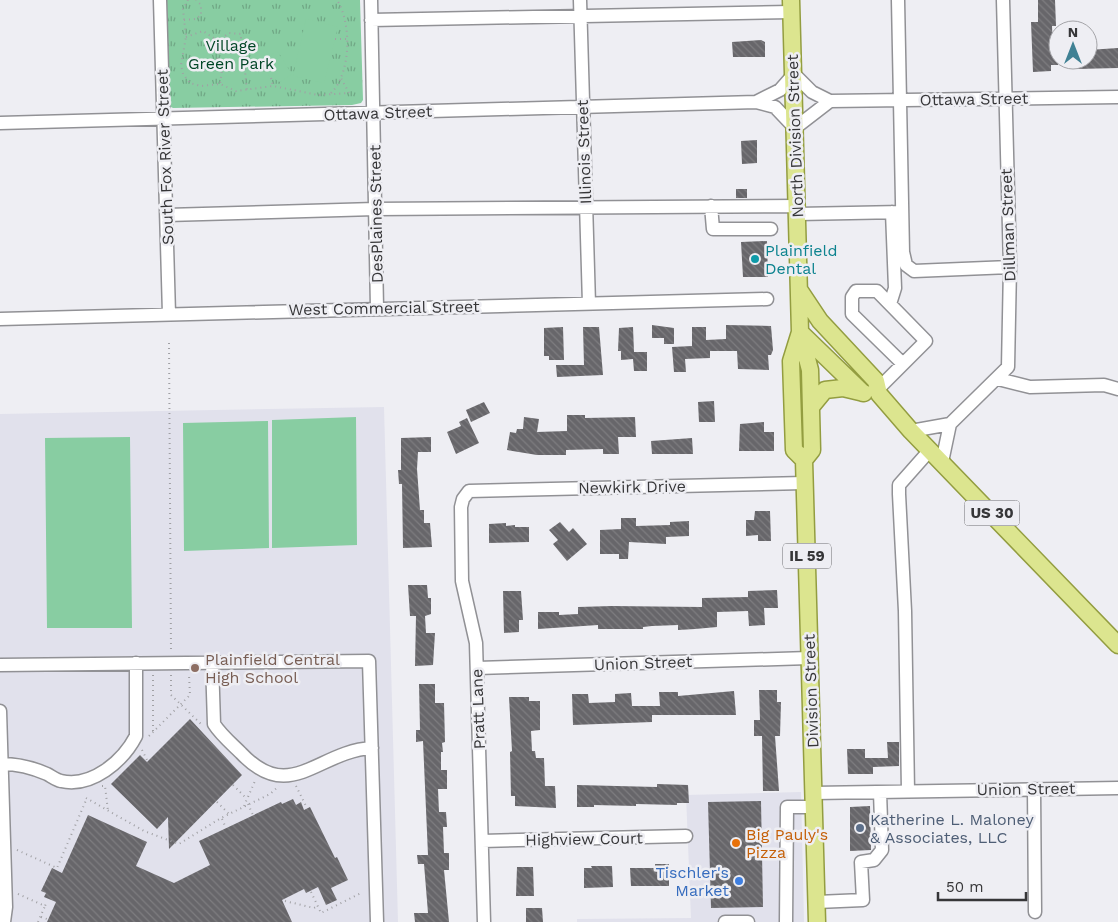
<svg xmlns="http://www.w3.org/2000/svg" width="1118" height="922" viewBox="0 0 1118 922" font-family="'Work Sans',sans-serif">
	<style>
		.built { fill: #e1e1ec }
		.park { fill: url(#park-tufts) }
		.pitch { fill: #88cda2 }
		.building { fill: url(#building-back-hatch) }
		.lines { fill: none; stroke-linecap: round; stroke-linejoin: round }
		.minor-casing { stroke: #919195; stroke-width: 15 }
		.major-casing { stroke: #939d40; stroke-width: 19 }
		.path { stroke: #a0a0a4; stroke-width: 2; stroke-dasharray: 1 4; stroke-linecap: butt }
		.minor { stroke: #fff; stroke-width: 12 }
		.major { stroke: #dce58f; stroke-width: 16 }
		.culture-dot { fill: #0f9aa8; stroke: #eeeef3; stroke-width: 2 }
		.education-dot { fill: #8d6e63; stroke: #eeeef3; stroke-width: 2 }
		.service-dot { fill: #5c6f8a; stroke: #eeeef3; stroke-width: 2 }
		.food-dot { fill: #e8710a; stroke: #eeeef3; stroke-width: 2 }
		.shop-dot { fill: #3f7fe0; stroke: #eeeef3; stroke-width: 2 }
		.labels { text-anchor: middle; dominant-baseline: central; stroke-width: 5; stroke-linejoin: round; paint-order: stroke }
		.shield { fill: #eeeef3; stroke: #6d6d70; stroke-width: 1 }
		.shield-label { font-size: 15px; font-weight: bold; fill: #363638 }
		.park-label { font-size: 16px; fill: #004626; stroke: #eeeef3 }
		.street-label { font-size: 16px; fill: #363638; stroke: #eeeef3 }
		.culture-label { font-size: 16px; fill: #0d838f; stroke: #eeeef3; text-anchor: start }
		.education-label { font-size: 16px; fill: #785e54; stroke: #eeeef3; text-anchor: start }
		.service-label { font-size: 16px; fill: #4e5e75; stroke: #eeeef3; text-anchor: start }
		.food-label { font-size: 16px; fill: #c56008; stroke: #eeeef3; text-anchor: start }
		.shop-label { font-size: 16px; fill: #366cbe; stroke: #eeeef3; text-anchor: end }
	</style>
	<defs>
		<pattern id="park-tufts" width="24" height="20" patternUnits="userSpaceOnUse" patternTransform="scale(1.25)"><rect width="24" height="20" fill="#88cda2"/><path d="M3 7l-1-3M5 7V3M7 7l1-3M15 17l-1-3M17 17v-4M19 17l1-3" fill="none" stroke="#70a785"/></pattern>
		<pattern id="building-back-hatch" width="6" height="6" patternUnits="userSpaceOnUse" patternTransform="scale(1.25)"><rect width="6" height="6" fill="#67666a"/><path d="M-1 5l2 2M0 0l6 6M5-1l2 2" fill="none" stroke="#7e7d80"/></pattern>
	</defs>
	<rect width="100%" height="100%" fill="#eeeef3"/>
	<path class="built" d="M 384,407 L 398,922 L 0,922 L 0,414 Z
		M 801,792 L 804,922 L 577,922 L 577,919 L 691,918 L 686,795 Z"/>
	<path class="park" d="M 165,0 L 360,0 L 363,100 L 361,103 L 352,105 L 173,108 L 169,106 Z"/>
	<path class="pitch" d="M 306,19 L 338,27 L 324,83 L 293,76 Z
		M 277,51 L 292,74 L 280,82 L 269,76 L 264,60 Z
		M 356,417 L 357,545 L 272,548 L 272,420 Z
		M 268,421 L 269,548 L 184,551 L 183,423 Z
		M 130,437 L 132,628 L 47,628 L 45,438 Z"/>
	<path class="building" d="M 1038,0 L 1055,0 L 1056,26 L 1052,26 L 1053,53 L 1058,53 L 1058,65 L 1051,65 L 1051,71 L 1033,72 L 1031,22 L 1038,22 Z
		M 761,40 L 765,42 L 765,57 L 733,57 L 732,42 Z
		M 1118,48 L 1118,68 L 1077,69 L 1077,60 L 1088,60 L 1088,50 Z
		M 757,140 L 757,163 L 742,164 L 741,141 Z
		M 736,189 L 747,189 L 747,198 L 736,198 Z
		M 767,241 L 768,277 L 743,277 L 741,242 Z
		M 652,325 L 674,328 L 674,344 L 664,344 L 664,338 L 652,338 Z
		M 726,325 L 771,326 L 773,350 L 771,355 L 768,355 L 769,370 L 738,369 L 737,351 L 710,351 L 710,358 L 685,359 L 686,372 L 674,372 L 672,347 L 692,346 L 692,327 L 706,327 L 706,340 L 726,339 Z
		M 563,327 L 564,360 L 549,360 L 549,356 L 544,356 L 544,328 Z
		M 583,327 L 599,327 L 603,375 L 557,377 L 556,365 L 584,365 Z
		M 633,327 L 634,352 L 647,352 L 647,371 L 634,371 L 633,359 L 621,360 L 621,351 L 618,351 L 619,328 Z
		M 714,401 L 715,422 L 699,422 L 698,402 Z
		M 484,402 L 490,413 L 471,422 L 466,410 Z
		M 567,415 L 585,415 L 585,418 L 635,417 L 636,437 L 618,437 L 619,454 L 603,454 L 603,449 L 566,450 L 566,455 L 537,455 L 507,450 L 510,432 L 516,433 L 517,429 L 523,429 L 524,417 L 539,419 L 537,432 L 567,431 Z
		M 467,418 L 479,443 L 456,454 L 447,432 L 461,426 L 459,422 Z
		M 764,422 L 764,432 L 774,432 L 774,451 L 739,451 L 740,424 Z
		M 431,437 L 431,452 L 418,452 L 417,469 L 420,510 L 424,510 L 424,523 L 430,523 L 432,547 L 403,548 L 402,484 L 399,484 L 398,470 L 401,470 L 401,438 Z
		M 692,438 L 693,454 L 652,454 L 651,441 Z
		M 755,511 L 770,511 L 771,541 L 758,541 L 758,535 L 746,536 L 746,520 L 754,520 Z
		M 621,518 L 636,518 L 636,526 L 670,525 L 670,522 L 689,521 L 689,536 L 666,537 L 666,544 L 629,542 L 628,559 L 619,559 L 619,554 L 600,554 L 600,530 L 621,529 Z
		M 560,522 L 569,532 L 573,528 L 587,544 L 567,561 L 553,544 L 558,540 L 549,530 Z
		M 506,523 L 506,526 L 515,525 L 515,527 L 529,527 L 529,542 L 489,543 L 489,524 Z
		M 408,585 L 427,585 L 428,598 L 431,598 L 431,614 L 425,616 L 426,633 L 435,633 L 433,665 L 415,666 L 416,616 L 410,616 Z
		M 777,590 L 778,608 L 764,608 L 765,625 L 749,626 L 748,611 L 717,612 L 717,627 L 695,629 L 678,630 L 678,625 L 652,626 L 643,627 L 643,629 L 598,629 L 598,625 L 538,629 L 538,612 L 559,612 L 559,615 L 578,614 L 578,607 L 612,606 L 702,607 L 702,598 L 748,597 L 748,591 Z
		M 503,591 L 521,591 L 523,620 L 519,620 L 519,632 L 504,633 Z
		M 419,684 L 435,684 L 435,703 L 444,703 L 445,742 L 442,743 L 443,752 L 441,752 L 441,770 L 447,770 L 447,789 L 438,789 L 439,812 L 446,812 L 447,827 L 443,827 L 444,853 L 449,853 L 449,870 L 444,870 L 449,922 L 415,922 L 414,913 L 428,913 L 424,864 L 418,864 L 417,855 L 428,855 L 423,741 L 416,742 L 416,730 L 420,730 Z
		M 759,690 L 777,690 L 777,702 L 781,702 L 780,736 L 775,736 L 779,791 L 763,791 L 762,736 L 754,736 L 754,720 L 760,720 Z
		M 734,691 L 736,715 L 652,715 L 652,722 L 573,725 L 572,694 L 588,694 L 589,703 L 615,702 L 615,694 L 631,693 L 632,706 L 660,706 L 659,692 L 678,692 L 678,696 Z
		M 509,697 L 529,697 L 529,701 L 540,701 L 540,730 L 531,731 L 532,751 L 535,751 L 536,758 L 544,758 L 545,786 L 555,786 L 556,808 L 515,806 L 515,796 L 511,796 L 510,752 L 512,751 Z
		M 190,719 L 242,775 L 169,849 L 168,817 L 157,829 L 111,784 L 140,755 L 147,762 Z
		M 887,742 L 899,742 L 899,766 L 873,767 L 873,774 L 848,774 L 847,749 L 865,749 L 865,758 L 888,758 Z
		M 657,784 L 688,785 L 689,803 L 677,803 L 677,805 L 636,804 L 636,806 L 594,805 L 594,807 L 577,807 L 577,785 L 657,787 Z
		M 293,799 L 296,805 L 301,802 L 304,810 L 310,807 L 335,858 L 337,857 L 348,880 L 331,888 L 337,900 L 326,905 L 318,887 L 306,893 L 304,889 L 282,900 L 292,922 L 47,922 L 56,902 L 44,897 L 46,893 L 41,891 L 52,868 L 62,873 L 88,815 L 147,842 L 136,866 L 174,883 L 210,865 L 199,841 L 281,802 L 282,804 Z
		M 761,801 L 763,907 L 711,908 L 708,802 Z
		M 870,806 L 871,850 L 850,851 L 850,807 Z
		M 655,864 L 669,864 L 669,886 L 631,886 L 630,868 L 655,868 Z
		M 591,866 L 612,866 L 613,887 L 584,888 L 584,868 L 592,868 Z
		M 517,867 L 533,867 L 534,896 L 516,896 Z
		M 526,908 L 542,908 L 543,922 L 526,922 Z"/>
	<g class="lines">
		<g class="minor-casing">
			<path id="minor" d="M 160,0 L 169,314
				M 371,0 L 377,308
				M 580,0 L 589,304
				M 898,0 L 903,252 L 906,265 L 914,271 L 1010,267
				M 371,20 L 791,12
				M 756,102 L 780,90 L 794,74 L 812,92 L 830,101 L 1118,97
				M 0,123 L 756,102 L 775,107 L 795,128 L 830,101
				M 711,206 L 713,229 L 771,229
				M 798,214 L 902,212
				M 167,215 L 375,209 L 798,206
				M 890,304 L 895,288 L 892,212
				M 0,319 L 767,299
				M 998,379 L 1030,387 L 1104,385 L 1118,389
				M 878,389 L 926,341 L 877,291 L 856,291 L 852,297 L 852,314 L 903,364
				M 911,431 L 950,424 L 1008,367 L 1010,267 L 1003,0
				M 942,462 L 950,424
				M 212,662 L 214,724 C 221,735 232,744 241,753 C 290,805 318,751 372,748
				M 0,665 L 369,661 L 377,922
				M 477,668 L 809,658
				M 0,711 L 6,907 L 4,922
				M 2,764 C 19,764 31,767 47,774 C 51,776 56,780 61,781 C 92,788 123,761 136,736 L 136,663
				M 1034,789 L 1035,912
				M 908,791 L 905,611 L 899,494 L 899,485 L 930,450
				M 814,793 L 1118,788
				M 482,841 L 686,836
				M 817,902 L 863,900 L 861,862 L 874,860 L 882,850 L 880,792
				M 484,922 L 476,643 L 462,581 L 461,507 L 463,499 L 469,491 L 804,483
				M 725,922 L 748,922
				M 786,922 L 787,807 L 814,807"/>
		</g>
		<g class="major-casing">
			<path id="major" d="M 791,0 L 800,332 L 810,370 L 812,450 L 804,460
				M 800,291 L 820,321 L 876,381 L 879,394 L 911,431 L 1118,645
				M 800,332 L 791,361 L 794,450 L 804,460 L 817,922
				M 800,332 L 863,393
				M 811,407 L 825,390 L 843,388 L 864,393"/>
		</g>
		<path class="path" d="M 188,0 L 183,9 L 186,37 L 181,65 L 183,74 L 190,83 L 201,86 L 220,84 L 236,91 L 273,86 L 318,95 L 349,93 L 341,78
			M 184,20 L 196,19 L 201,15 L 201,5 L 196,0
			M 186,37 L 203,31 L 218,41 L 229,33 L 241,34 L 241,46 L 233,53 L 220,51 L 217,57 L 222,70 L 220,84
			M 335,39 L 347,39
			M 241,46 L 248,56 L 245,71 L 247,91
			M 220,51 L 223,40
			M 271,78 L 273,86
			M 331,93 C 351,74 352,23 337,0
			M 169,343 L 171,651
			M 153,675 L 153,731
			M 171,675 L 171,695 L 202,725
			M 149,736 L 190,695 L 189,675
			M 142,750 L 147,760
			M 233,785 L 247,799
			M 102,786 L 105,786 L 108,811
			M 296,786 L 306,806
			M 86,798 L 144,831 L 179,844 L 221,818 L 270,794 L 279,786
			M 217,802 L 229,814
			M 248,804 L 253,815
			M 244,806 L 255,781
			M 222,819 L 226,828
			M 17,850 L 57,868 L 87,798
			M 311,892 L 321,913 L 361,893
			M 18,894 L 45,906 L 47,901
			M 285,901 L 314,908 L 318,906
			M 41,917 L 47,919 L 46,922
			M 38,922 L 45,906"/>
		<use href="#minor" class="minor"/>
		<use href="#major" class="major"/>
	</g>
	<circle class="culture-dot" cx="755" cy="259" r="5"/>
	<circle class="education-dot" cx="195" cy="668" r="5"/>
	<circle class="service-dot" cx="860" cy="828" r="5"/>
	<circle class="food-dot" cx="736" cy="843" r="5"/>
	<circle class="shop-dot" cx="739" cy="881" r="5"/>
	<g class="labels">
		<g class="shield">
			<rect x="964.5" y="500.5" width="55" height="25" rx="4"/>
			<rect x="783" y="543.5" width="48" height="25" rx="4"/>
		</g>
		<g class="shield-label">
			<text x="992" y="513">US 30</text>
			<text x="807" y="556">IL 59</text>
		</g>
		<g class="park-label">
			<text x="231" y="45">Village<tspan x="231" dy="18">Green Park</tspan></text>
		</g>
		<g class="street-label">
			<text transform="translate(974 99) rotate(-1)">Ottawa Street</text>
			<text transform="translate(378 113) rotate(-2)">Ottawa Street</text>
			<text transform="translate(795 136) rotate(-92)">North Division Street</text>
			<text transform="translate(584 152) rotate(-92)">Illinois Street</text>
			<text transform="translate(165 157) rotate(-92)">South Fox River Street</text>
			<text transform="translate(376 214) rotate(-91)">DesPlaines Street</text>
			<text transform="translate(1008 225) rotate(-92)">Dillman Street</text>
			<text transform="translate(384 308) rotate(-1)">West Commercial Street</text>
			<text transform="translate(632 487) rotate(-1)">Newkirk Drive</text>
			<text transform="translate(643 663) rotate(-2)">Union Street</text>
			<text transform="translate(811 691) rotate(-92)">Division Street</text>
			<text transform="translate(478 709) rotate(-92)">Pratt Lane</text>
			<text transform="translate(1026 789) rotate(-1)">Union Street</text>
			<text transform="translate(584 839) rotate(-1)">Highview Court</text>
		</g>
		<g class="culture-label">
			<text x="765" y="250">Plainfield<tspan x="765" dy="18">Dental</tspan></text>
		</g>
		<g class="education-label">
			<text x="205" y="659">Plainfield Central<tspan x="205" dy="18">High School</tspan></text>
		</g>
		<g class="service-label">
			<text x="870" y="819">Katherine L. Maloney<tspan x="870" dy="18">&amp; Associates, LLC</tspan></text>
		</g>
		<g class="food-label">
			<text x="746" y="834">Big Pauly's<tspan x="746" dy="18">Pizza</tspan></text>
		</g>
		<g class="shop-label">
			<text x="729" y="872">Tischler's<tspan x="729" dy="18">Market</tspan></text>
		</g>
	</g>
	<g transform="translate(1073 45)"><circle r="24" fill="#eeeef3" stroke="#a4a4a8"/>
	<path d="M0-4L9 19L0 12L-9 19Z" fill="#408194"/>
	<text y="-8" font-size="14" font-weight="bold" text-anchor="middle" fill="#363638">N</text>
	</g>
	<path d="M938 892v8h88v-8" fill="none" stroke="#363638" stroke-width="2.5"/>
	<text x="946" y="892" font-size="15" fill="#363638" stroke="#eeeef3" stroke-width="4" paint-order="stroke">50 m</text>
</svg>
